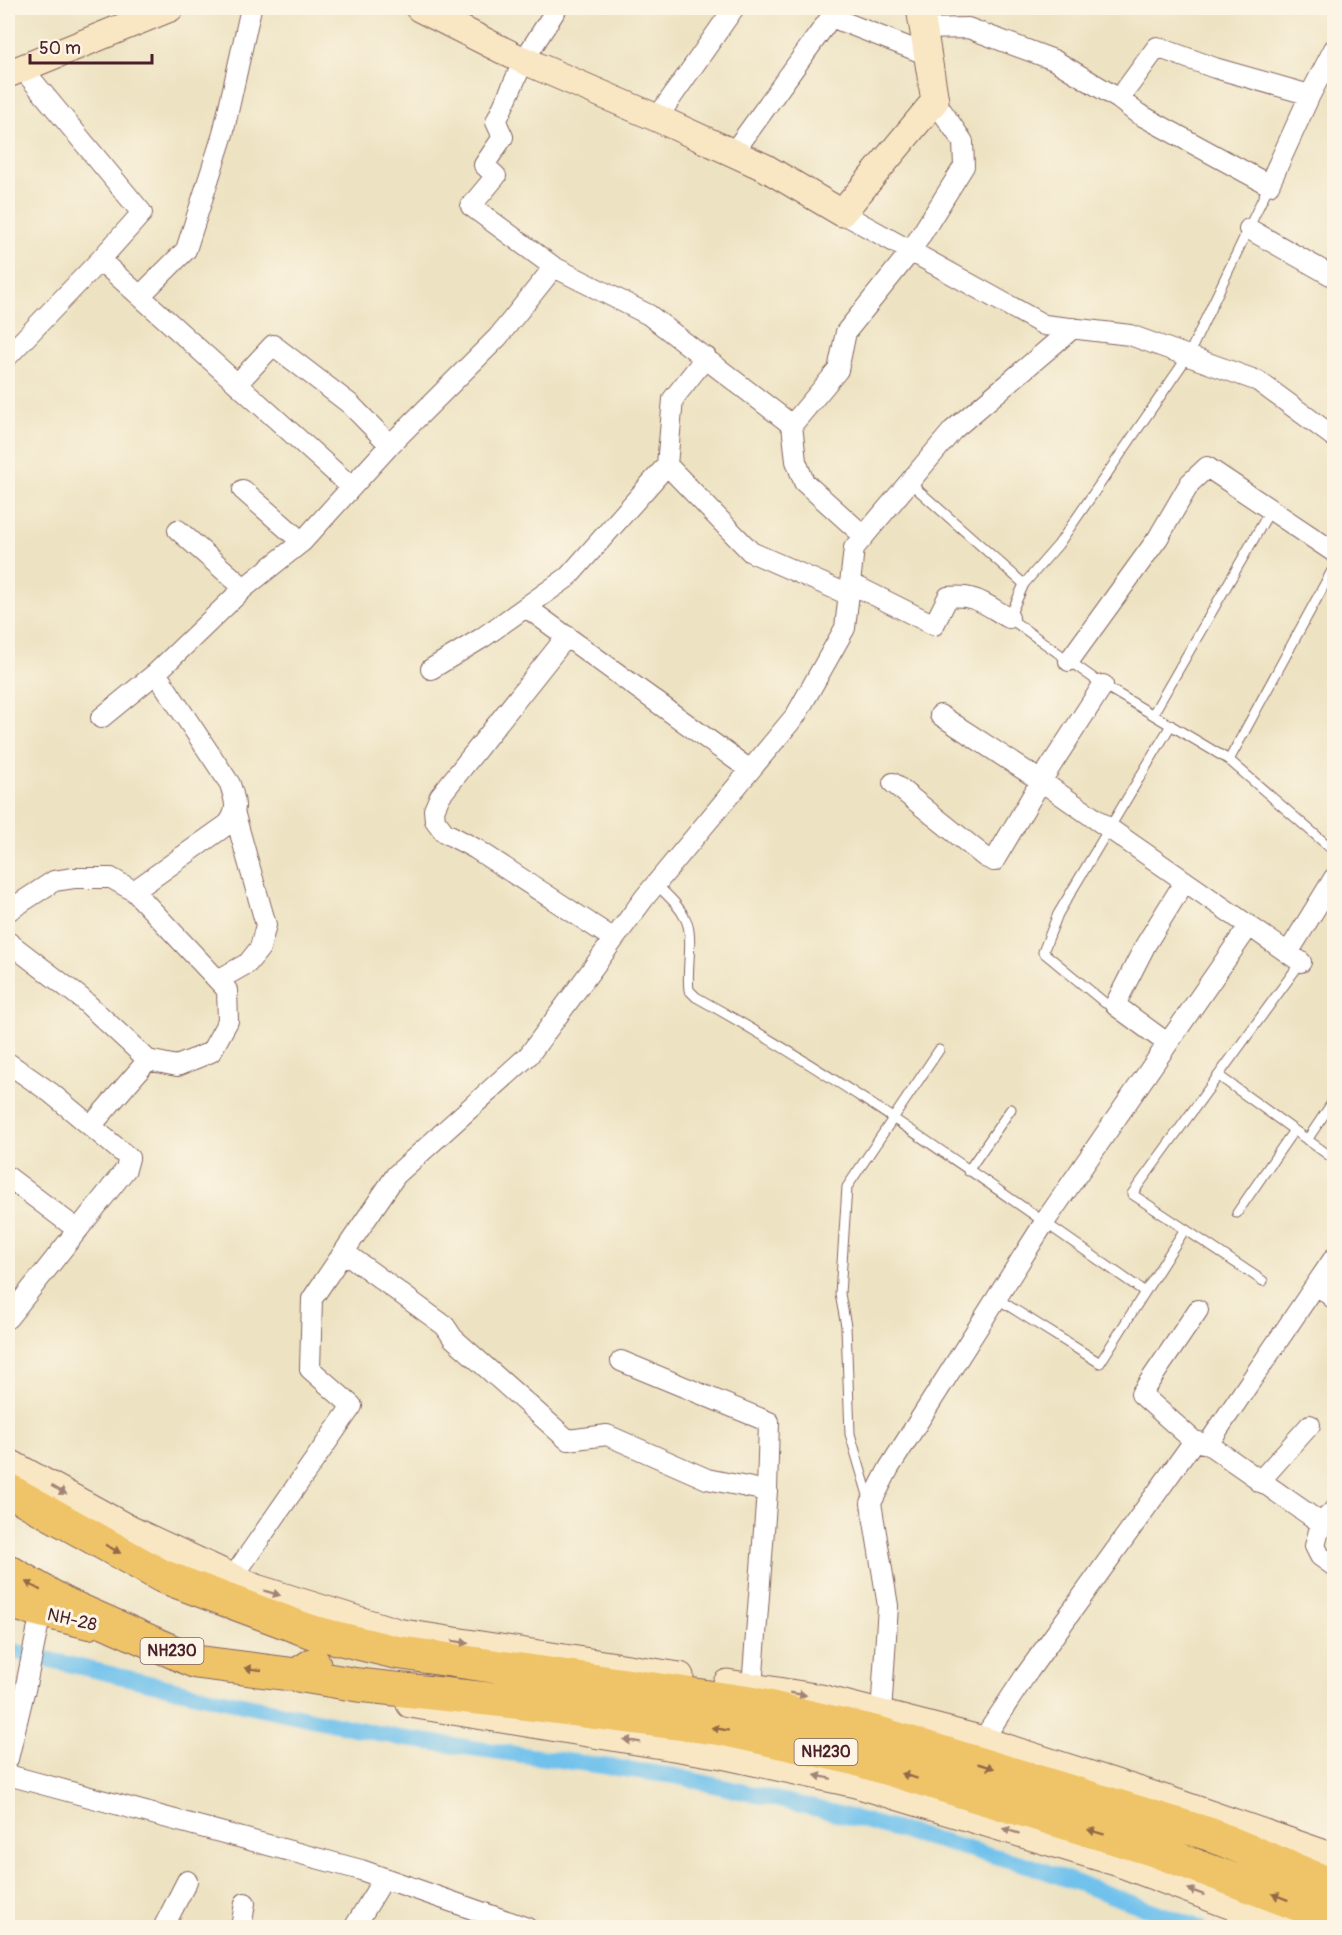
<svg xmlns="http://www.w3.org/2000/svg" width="1342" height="1935" viewBox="0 0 1342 1935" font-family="Pangolin,sans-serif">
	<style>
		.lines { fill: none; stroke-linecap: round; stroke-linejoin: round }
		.canal { stroke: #70c1ec; stroke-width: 16 }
		.lane-casing { stroke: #836360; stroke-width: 11 }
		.street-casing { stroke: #836360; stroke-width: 22 }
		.secondary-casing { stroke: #836360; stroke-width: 29 }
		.primary-casing { stroke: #836360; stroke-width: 32 }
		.highway-casing { stroke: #836360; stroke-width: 35 }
		.lane { stroke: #fff; stroke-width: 9 }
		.street { stroke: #fff; stroke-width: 20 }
		.secondary { stroke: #f9e7c3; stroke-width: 27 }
		.primary { stroke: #efc469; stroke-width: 30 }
		.highway { stroke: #efc469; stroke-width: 33 }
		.oneway { fill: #a28377 }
		.oneway2 { fill: #946947 }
		.labels { text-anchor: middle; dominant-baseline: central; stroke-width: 6; stroke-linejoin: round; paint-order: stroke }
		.shield { fill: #fcf5e5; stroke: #7f5f63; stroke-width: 1.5 }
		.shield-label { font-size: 16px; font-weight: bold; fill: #4a1f2b }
		.street-label { font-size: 18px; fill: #4a1f2b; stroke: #fcf5e5 }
	</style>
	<rect width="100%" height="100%" fill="#fcf5e5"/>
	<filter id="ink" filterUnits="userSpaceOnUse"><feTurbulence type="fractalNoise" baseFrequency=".0167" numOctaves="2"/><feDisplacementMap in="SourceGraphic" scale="12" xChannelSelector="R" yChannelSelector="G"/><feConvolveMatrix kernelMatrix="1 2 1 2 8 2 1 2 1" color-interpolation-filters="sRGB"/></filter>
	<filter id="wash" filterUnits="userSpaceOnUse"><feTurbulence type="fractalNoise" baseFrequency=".008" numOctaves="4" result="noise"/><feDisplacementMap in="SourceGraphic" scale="24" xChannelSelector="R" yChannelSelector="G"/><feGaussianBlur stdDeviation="1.35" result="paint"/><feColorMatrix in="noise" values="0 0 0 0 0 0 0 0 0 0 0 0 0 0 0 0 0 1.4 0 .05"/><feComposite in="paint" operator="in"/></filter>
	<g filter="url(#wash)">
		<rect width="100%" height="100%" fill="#ede2c1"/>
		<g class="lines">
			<path class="canal" d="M 8,1650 L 196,1694 L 400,1738 L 675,1776 L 831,1812 L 1031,1866 L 1200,1928"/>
		</g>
	</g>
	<g filter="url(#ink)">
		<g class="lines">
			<g class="lane-casing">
				<path id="lane" d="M 1269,185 L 1188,356 L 1058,545 L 1024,584 L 1009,618 L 1103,685 L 1229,760 L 1334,851
					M 909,482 L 1024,584
					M 1153,714 L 1271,509
					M 1229,760 L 1334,567
					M 656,884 C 667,895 679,905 686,920 C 694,937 686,970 689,990 L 696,997 C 853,1084 998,1191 1145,1292
					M 1115,1005 L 1105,1003 L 1043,952 L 1058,914 L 1171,725
					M 1219,1076 L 1334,1159
					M 1307,1140 L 1334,1100
					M 968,1171 L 1011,1109
					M 1237,1213 L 1294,1130
					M 1263,1281 L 1132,1194 L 1301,962
					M 996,1298 L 1100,1363 L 1185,1229
					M 870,1502 L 850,1434 L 846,1326 L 840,1294 L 847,1187 L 939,1050"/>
			</g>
			<g class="street-casing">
				<path id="street" d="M 557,8 L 524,60 L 496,122 L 503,137 L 484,165 L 496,176 L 471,206 L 554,267 L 649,315 L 792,425 L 796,461 L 804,482 L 864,536
					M 831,17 L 928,55
					M 923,29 L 968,28 L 1054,60 L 1119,99 L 1137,113 L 1269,185 L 1310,95 L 1334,49
					M 1119,99 L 1157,47 L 1215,68 L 1310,95
					M 657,118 L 734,8
					M 733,153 L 831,17 L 835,8
					M 842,213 L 1044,325 L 1130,335 L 1258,381 L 1334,437
					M 1249,229 L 1334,277
					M 100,260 L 348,484
					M 140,296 L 186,250 L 223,134 L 251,8
					M 8,356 L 100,260 L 142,213 L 22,68
					M 237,384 L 273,345 L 350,404 L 390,445
					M 792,425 L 838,370 L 846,332 L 911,251 L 964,166 L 963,142 L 935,101
					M 667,465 L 751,552 L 849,595
					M 243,490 L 302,542
					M 178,530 L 244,588
					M 850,583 L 934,625 L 948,597 C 976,594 986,605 1009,618
					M 526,607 L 750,770
					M 567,636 L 440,796 L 434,810 L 435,820 L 444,832 L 476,849 L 614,939
					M 1069,661 L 1158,538 L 1190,483 L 1207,467 L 1334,552
					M 431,669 L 482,638 L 568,577 L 667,465 L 673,399 L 706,357
					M 940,715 L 1041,781 L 1301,962
					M 101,718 L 156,673
					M 893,783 L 985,857 L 994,861 L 1041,781 L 1103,685
					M 8,911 L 54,881 L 74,878 L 111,878 L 134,891 L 228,824 C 239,809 235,801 230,784 L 156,673 L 244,588 L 302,542 L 390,445 L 498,337 L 554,267
					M 8,942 L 81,998 L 148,1060 L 177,1066 L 211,1052 L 228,1021 L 227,990 L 134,891
					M 1288,953 L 1334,878
					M 218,980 L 248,963 L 260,948 L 266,925 L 235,815
					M 1167,1043 L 1115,1005 L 1146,944 L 1185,881
					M 8,1063 L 51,1093 L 129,1158 L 126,1169 L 8,1318
					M 91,1126 L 148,1060
					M 8,1177 L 78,1230
					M 344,1252 L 445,1326 L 453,1338 L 568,1440 L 607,1435 L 707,1479 L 767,1491
					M 1317,1284 L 1334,1299
					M 621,1361 L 769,1422 L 767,1491 L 752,1687
					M 1194,1441 L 1141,1394 L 1198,1310
					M 1208,1444 L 1321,1523
					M 1259,1482 L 1310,1425
					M 1334,1510 L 1321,1523 L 1315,1546 L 1320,1556 L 1334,1566
					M 233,1577 L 352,1406 L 310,1369 L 312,1299 L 396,1175 L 529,1055 L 645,897 L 796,715 L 845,628 L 854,548 L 953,430 L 1073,328
					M 25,1690 L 41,1612
					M 881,1714 L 888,1606 L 871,1503 L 889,1468 L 1048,1217 L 1249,926
					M 982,1741 L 1025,1676 L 1194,1441 L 1208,1444 L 1334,1258
					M 8,1759 L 24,1692
					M 8,1775 L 361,1870 L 527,1928
					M 163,1928 L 187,1881
					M 241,1928 L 245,1903
					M 354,1928 L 384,1878"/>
			</g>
			<g class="secondary-casing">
				<path id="secondary" d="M 419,8 L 516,57 L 657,118 L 766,168 L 842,213 L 935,101 L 920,8
					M 8,74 L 170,8
					M 8,1462 L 131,1530 L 256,1588 L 397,1632 L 680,1676
					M 727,1683 L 821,1698 L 976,1738 L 1172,1801 L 1334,1857
					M 410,1704 L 722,1755 L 856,1784 L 1116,1862 L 1290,1928"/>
			</g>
			<g class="primary-casing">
				<path id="primary" d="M 8,1604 L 89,1624"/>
			</g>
			<g class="highway-casing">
				<path id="highway" d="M 8,1490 L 162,1576 L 312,1632 L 395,1652 L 751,1703 L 879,1733 L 1209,1834 L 1334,1886
					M 8,1571 L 63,1603 L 196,1662 L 297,1675 L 314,1664
					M 297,1675 L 358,1685 L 515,1702 L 722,1729 L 852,1758 L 1154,1850 L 1334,1918"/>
			</g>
			<use href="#lane" class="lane"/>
			<use href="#street" class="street"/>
			<use href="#secondary" class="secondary"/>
			<use href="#primary" class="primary"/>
			<use href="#highway" class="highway"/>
		</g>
		<defs><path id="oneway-solid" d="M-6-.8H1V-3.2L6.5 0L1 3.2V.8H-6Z" transform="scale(1.5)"/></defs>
		<g class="oneway">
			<use href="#oneway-solid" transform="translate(59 1490) rotate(29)"/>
			<use href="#oneway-solid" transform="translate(272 1593) rotate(17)"/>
			<use href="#oneway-solid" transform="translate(460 1642) rotate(9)"/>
			<use href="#oneway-solid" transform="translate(798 1694) rotate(9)"/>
			<use href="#oneway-solid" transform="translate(632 1741) rotate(-171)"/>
			<use href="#oneway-solid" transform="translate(823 1777) rotate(-168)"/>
			<use href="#oneway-solid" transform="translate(1011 1831) rotate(-163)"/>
			<use href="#oneway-solid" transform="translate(1196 1892) rotate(-159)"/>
		</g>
		<g class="oneway2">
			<use href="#oneway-solid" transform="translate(113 1549) rotate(29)"/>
			<use href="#oneway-solid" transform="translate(33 1586) rotate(-150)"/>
			<use href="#oneway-solid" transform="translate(253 1669) rotate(-173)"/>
			<use href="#oneway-solid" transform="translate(720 1729) rotate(-170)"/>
			<use href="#oneway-solid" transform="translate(986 1766) rotate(17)"/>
			<use href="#oneway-solid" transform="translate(909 1776) rotate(-163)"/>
			<use href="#oneway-solid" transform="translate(1096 1832) rotate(-163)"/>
			<use href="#oneway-solid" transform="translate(1280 1897) rotate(-159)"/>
		</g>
	</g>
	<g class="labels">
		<g class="shield">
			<rect x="140.5" y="1638" width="63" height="26" rx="4.5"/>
			<rect x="794.5" y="1739" width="63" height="26" rx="4.5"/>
		</g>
		<g class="shield-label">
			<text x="172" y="1651">NH230</text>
			<text x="826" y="1752">NH230</text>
		</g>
		<g class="street-label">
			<text transform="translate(72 1620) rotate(13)">NH-28</text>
		</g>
	</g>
	<rect width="1342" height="1935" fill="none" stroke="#fcf5e5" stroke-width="30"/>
	<path d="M30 54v9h122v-9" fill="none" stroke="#4a1f2b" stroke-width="3"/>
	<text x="39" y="54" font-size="18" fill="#4a1f2b" stroke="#fcf5e5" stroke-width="4.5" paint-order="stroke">50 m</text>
</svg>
